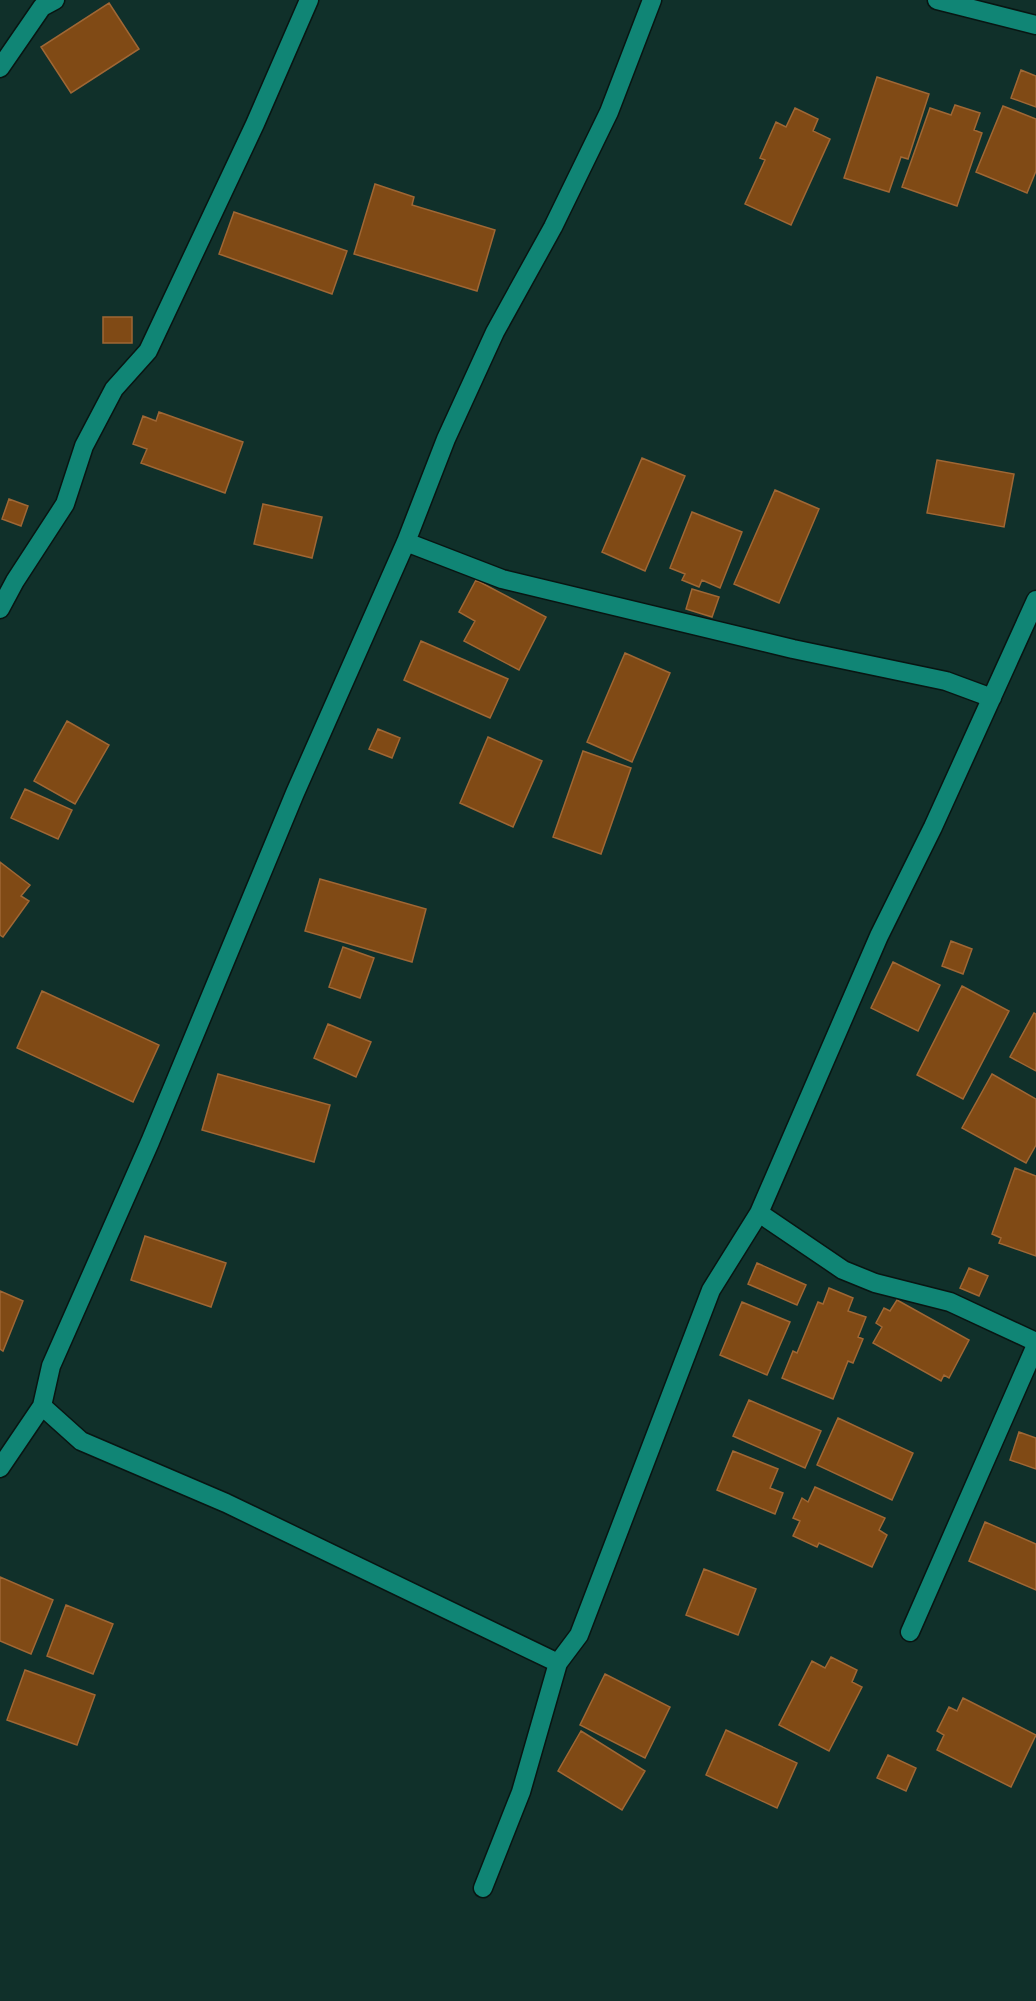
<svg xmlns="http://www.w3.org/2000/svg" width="1036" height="2001" viewBox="0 0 1036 2001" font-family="Merriweather,serif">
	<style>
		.building { fill: #804a15; stroke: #9f6735; stroke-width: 1.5 }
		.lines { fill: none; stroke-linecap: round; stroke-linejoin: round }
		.minor-casing { stroke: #081512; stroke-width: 21 }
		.minor { stroke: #108575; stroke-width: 18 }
	</style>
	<rect width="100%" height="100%" fill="#10302a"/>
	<path class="building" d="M 109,3 L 139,49 L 71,93 L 41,47 Z
		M 1021,70 L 1036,76 L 1036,107 L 1011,98 Z
		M 877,77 L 929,94 L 908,159 L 901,157 L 889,192 L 844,178 Z
		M 955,105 L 980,113 L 974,130 L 982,133 L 957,206 L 902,187 L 930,108 L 951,115 Z
		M 1003,106 L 1036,119 L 1036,171 L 1027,193 L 976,172 Z
		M 795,108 L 818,119 L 813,131 L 830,139 L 791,225 L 745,204 L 765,160 L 760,158 L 776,122 L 786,127 Z
		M 375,184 L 414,197 L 412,205 L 495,230 L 477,291 L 354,254 Z
		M 234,212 L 347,251 L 332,294 L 219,254 Z
		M 103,317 L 132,317 L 132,343 L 103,343 Z
		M 159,412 L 243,442 L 225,493 L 141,463 L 147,449 L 133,444 L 143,416 L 156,421 Z
		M 642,458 L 685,476 L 645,571 L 602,552 Z
		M 937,460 L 1014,474 L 1004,527 L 927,513 Z
		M 775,490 L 819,509 L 779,603 L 734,584 Z
		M 9,499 L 28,506 L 21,526 L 2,519 Z
		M 263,504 L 322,517 L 312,558 L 254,544 Z
		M 692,512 L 742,532 L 720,588 L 702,580 L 699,587 L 682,580 L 685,574 L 670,568 Z
		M 476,580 L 546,617 L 519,670 L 464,641 L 475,621 L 459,612 Z
		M 692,589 L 719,597 L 712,617 L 686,609 Z
		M 421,641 L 508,679 L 490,718 L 404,680 Z
		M 625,653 L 670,673 L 632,762 L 587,742 Z
		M 67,721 L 109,745 L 75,804 L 34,781 Z
		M 378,729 L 400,738 L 392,758 L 369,749 Z
		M 488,737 L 542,761 L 513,827 L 460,803 Z
		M 583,751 L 631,768 L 601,854 L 553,837 Z
		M 25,789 L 72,810 L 58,839 L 11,818 Z
		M 0,862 L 30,885 L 21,896 L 29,901 L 3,937 L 0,935 Z
		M 320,879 L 426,909 L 412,962 L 305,931 Z
		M 951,941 L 972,949 L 963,974 L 942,966 Z
		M 343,947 L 374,958 L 360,998 L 329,987 Z
		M 893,962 L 940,985 L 918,1031 L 871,1008 Z
		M 962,986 L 1009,1011 L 963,1099 L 917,1075 Z
		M 42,991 L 159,1045 L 133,1102 L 17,1048 Z
		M 1034,1013 L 1036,1014 L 1036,1071 L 1010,1057 Z
		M 328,1024 L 371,1042 L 356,1077 L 314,1058 Z
		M 218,1074 L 330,1105 L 314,1162 L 202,1130 Z
		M 992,1074 L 1036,1099 L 1036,1145 L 1026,1163 L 962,1128 Z
		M 1015,1168 L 1036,1176 L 1036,1256 L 999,1243 L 1001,1238 L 992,1234 Z
		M 145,1236 L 226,1263 L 211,1307 L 131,1280 Z
		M 757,1263 L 806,1285 L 797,1305 L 748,1284 Z
		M 969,1268 L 988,1276 L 979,1296 L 960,1288 Z
		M 829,1288 L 853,1298 L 848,1311 L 866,1317 L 858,1337 L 863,1339 L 853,1363 L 848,1361 L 833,1399 L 782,1378 L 793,1351 L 797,1353 L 818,1302 L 823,1304 Z
		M 0,1291 L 23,1301 L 3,1351 L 0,1349 Z
		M 897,1300 L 969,1340 L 949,1378 L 944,1375 L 941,1381 L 873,1343 L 882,1327 L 876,1323 L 884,1308 L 890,1311 Z
		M 742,1302 L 790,1322 L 767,1375 L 720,1355 Z
		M 749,1400 L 821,1431 L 805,1468 L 733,1436 Z
		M 838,1418 L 913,1453 L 892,1500 L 817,1465 Z
		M 1019,1432 L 1036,1438 L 1036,1469 L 1010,1460 Z
		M 733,1451 L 778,1469 L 770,1488 L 783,1493 L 775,1514 L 717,1490 Z
		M 815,1487 L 885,1518 L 879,1530 L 887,1535 L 872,1567 L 819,1543 L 817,1547 L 793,1536 L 800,1521 L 793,1518 L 802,1498 L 808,1502 Z
		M 985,1522 L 1036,1544 L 1036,1590 L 969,1561 Z
		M 704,1569 L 756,1589 L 738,1635 L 686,1615 Z
		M 0,1577 L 53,1600 L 31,1654 L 0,1641 Z
		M 66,1605 L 113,1624 L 93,1674 L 47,1656 Z
		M 831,1657 L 857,1670 L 852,1682 L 862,1687 L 829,1751 L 779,1725 L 812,1661 L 825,1668 Z
		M 25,1670 L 95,1695 L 77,1745 L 7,1720 Z
		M 605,1674 L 670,1707 L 645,1758 L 580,1725 Z
		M 963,1698 L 1036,1735 L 1011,1787 L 937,1750 L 944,1735 L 937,1731 L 949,1707 L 957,1711 Z
		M 726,1730 L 797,1763 L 777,1808 L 706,1775 Z
		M 581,1731 L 645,1771 L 622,1810 L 558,1771 Z
		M 888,1755 L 916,1768 L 906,1791 L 877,1778 Z"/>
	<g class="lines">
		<g class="minor-casing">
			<path id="minor" d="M 937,0 L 1036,25
				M 0,68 L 42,7 L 55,0
				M 406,542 L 502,579 L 793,649 L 946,681 L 992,698
				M 0,609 L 15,581 L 65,504 L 84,446 L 114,389 L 148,351 L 255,124 L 309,0
				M 759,1213 L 843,1270 L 875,1283 L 950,1302 L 1036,1342
				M 42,1406 L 81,1441 L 226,1503 L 558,1663
				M 0,1468 L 42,1406 L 51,1366 L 150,1142 L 295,793 L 406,542 L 446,439 L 495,332 L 553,227 L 609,112 L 652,0
				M 910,1632 L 1036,1345
				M 483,1888 L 521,1792 L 558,1663 L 579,1635 L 711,1290 L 759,1213 L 879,936 L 933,827 L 1036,600"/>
		</g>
		<use href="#minor" class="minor"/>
	</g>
</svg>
